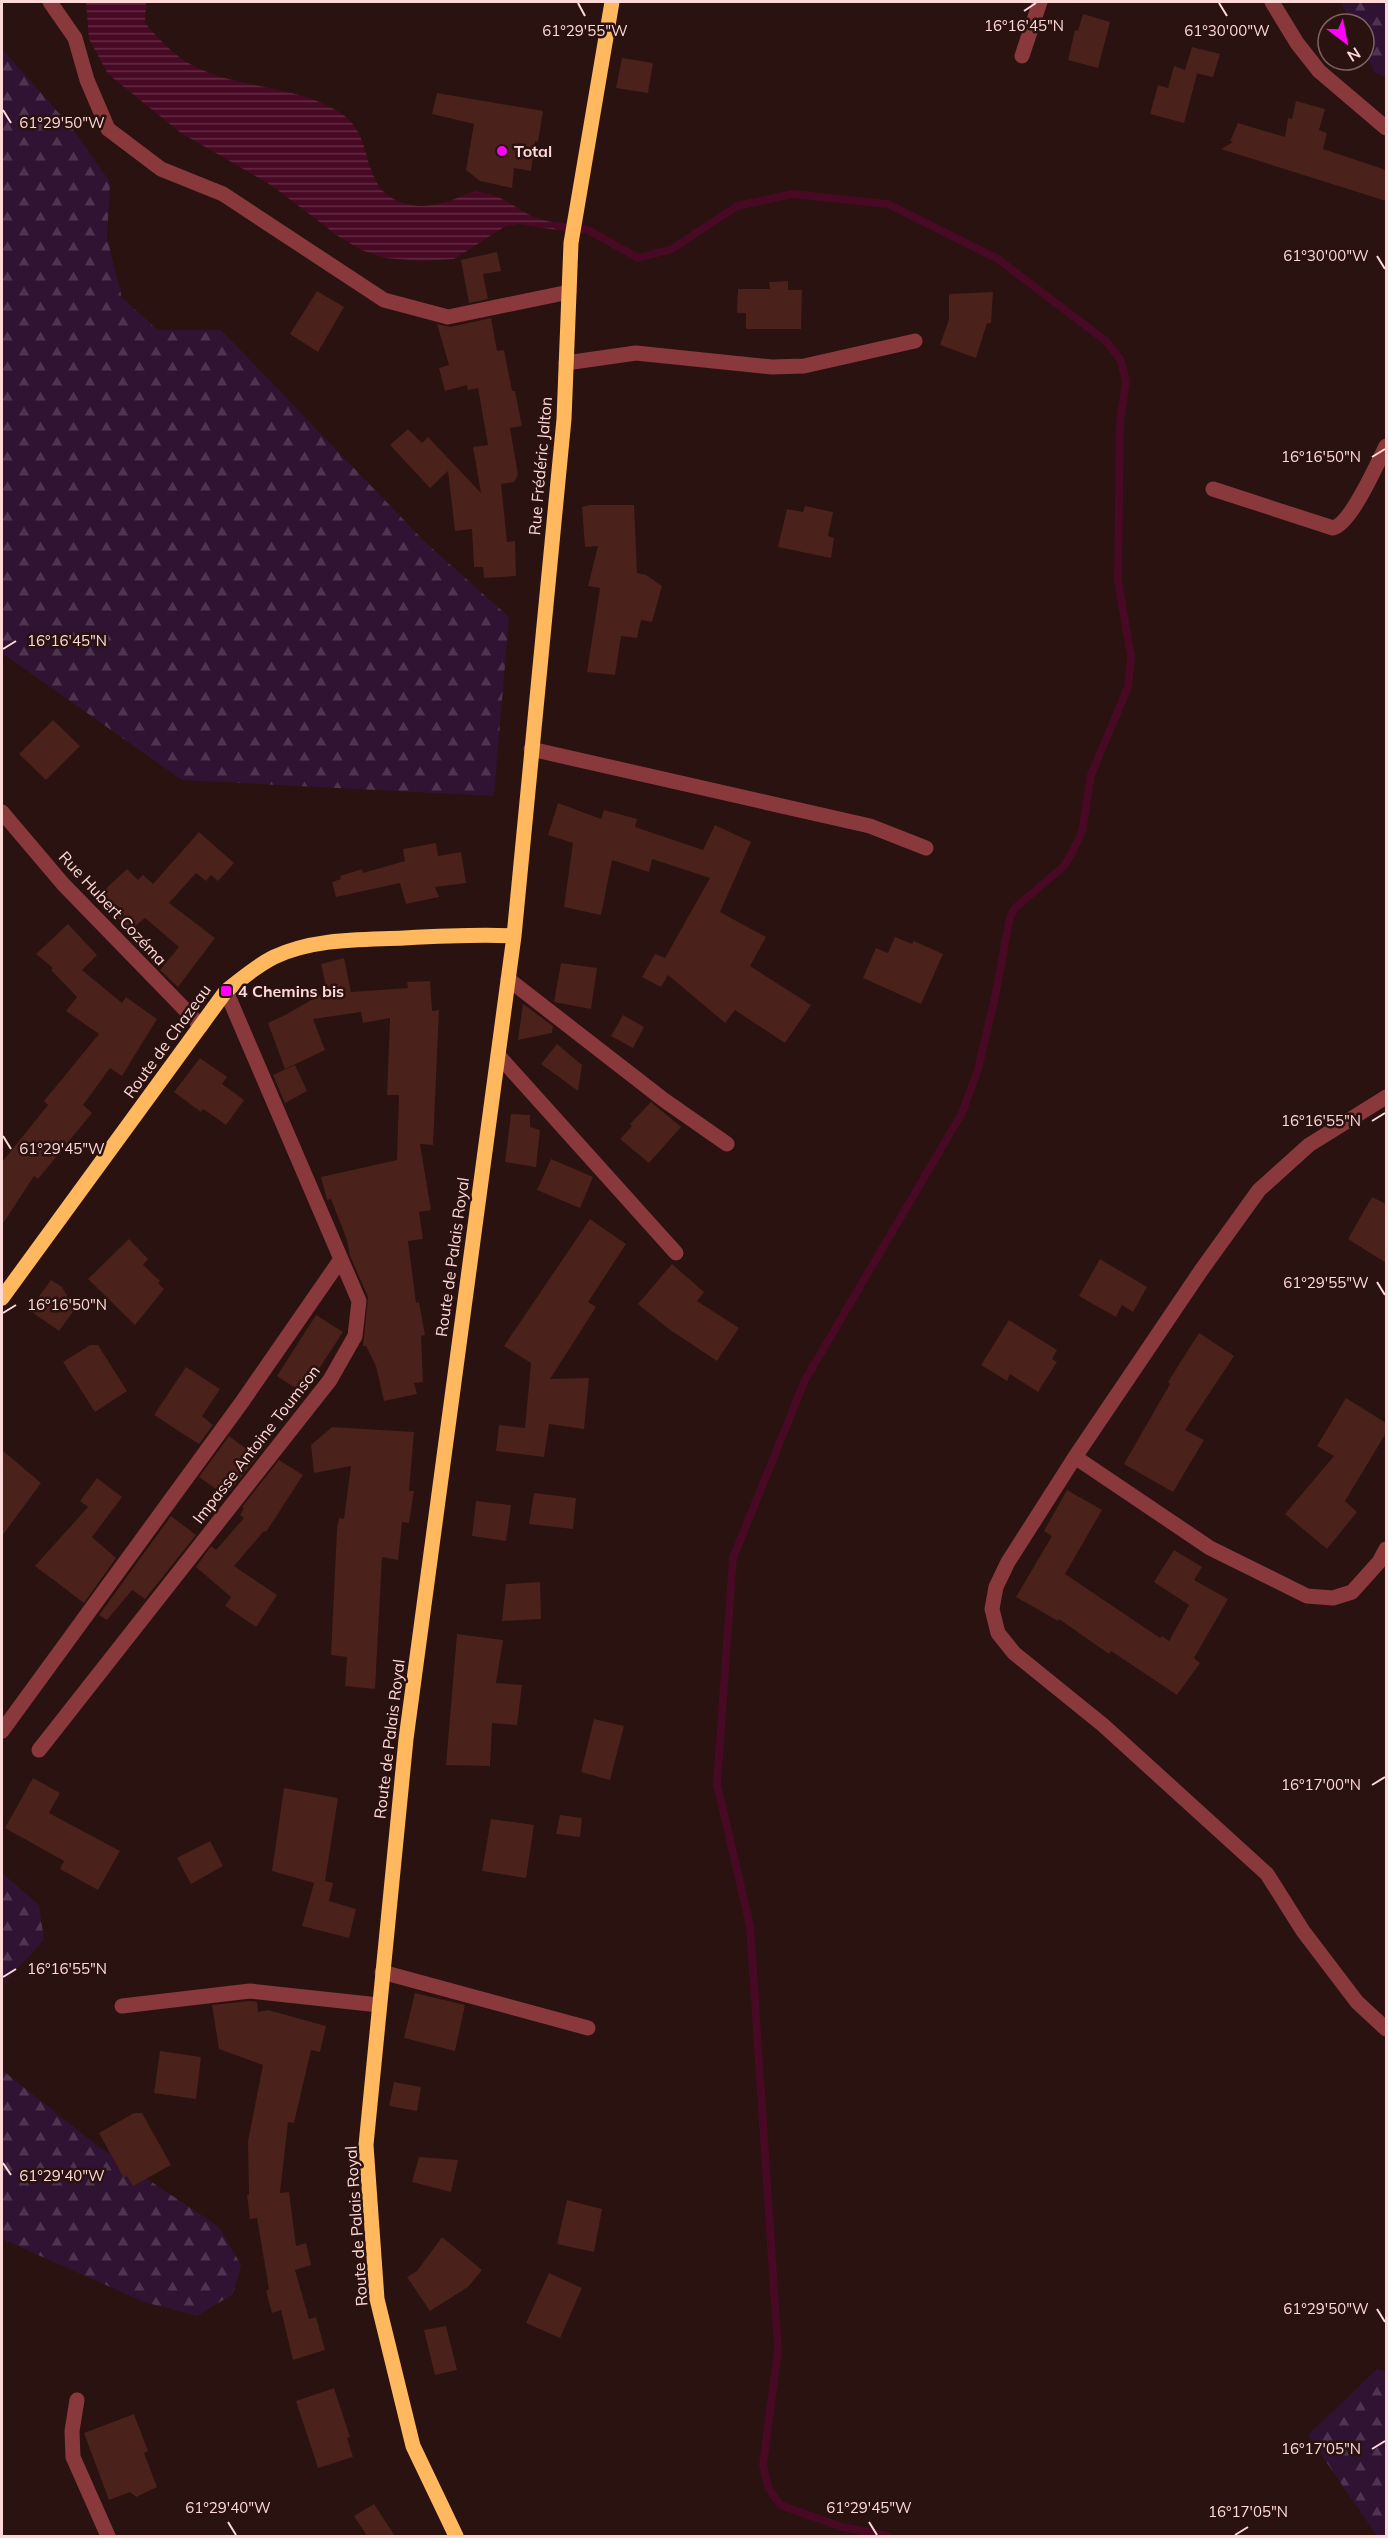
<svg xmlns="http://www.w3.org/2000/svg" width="1388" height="2538" viewBox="0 0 1388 2538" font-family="Mulish,sans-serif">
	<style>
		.forest { fill: url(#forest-firs) }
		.water { fill: url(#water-rules) }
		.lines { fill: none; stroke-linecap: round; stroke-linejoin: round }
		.stream { stroke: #480924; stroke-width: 8 }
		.building { fill: #4a211b }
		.minor { stroke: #89393b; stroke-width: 15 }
		.major { stroke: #ffb85e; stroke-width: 15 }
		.ticks { fill: none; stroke: #ffd9d7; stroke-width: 2 }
		.poi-dot { fill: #ff03f7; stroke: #29120f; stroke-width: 2 }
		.labels { text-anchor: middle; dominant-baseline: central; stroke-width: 5; stroke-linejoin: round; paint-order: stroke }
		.poi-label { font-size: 16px; font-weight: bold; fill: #ffd9d7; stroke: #29120f; text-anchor: start }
		.street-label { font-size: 16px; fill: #ffd9d7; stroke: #29120f }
		.ticks-label { font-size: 15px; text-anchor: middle; fill: #ffd9d7; stroke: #29120f; stroke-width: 5; stroke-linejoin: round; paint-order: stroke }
	</style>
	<defs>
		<pattern id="forest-firs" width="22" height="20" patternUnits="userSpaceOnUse" patternTransform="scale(1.5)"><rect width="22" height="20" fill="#301233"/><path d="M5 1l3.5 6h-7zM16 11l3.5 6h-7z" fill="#4f3450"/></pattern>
		<pattern id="water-rules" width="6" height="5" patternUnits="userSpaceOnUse" patternTransform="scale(1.5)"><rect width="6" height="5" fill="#480924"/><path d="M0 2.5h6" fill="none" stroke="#632c43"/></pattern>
	</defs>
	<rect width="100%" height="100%" fill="#29120f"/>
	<path class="forest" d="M 1341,2 L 1386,2 L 1386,77 L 1375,73 L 1364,50 L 1364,24 L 1351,24 Z
		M 2,49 L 72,128 L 110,182 L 107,238 L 122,298 L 158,330 L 221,330 L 425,542 L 509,617 L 494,796 L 182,780 L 2,653 Z
		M 2,1873 L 39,1905 L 44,1940 L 2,1985 Z
		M 2,2070 L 98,2146 L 219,2227 L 241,2265 L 233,2294 L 197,2316 L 144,2302 L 2,2239 Z
		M 1377,2369 L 1386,2371 L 1386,2536 L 1377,2536 L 1308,2435 Z"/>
	<path class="water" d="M 86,2 L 146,2 L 145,23 C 159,39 173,55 192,65 C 238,90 295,84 339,112 C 376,134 359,183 396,200 C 415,210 437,206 457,198 C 463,196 471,191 478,192 C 502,193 518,212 540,219 C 546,221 552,222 558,223 L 557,230 L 518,224 L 504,227 L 454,259 L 422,261 L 385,258 L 361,250 L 338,236 L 271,185 L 181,133 L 108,74 L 89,39 Z"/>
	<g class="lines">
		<path class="stream" d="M 558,226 L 588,230 L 638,258 L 672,249 L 737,206 L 792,194 L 888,204 L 998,259 L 1106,341 L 1120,359 L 1126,381 L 1120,420 L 1118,581 L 1131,657 L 1128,687 L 1091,775 L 1082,831 L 1074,849 L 1064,866 L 1016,907 L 1010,917 L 995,997 L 978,1069 L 962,1113 L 805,1380 L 733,1558 L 717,1784 L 750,1926 L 778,2350 L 763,2465 L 768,2487 L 780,2505 L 842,2527 L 888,2536"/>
	</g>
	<path class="building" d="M 1083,14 L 1110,22 L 1098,68 L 1068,60 L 1075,30 L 1078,31 Z
		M 1192,47 L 1220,54 L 1213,77 L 1195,73 L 1197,74 L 1184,123 L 1150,114 L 1158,85 L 1168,88 L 1174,66 L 1185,70 Z
		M 622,58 L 653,63 L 648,93 L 616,88 Z
		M 437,93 L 543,111 L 538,142 L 535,141 L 531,171 L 514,168 L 512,188 L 480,181 L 466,170 L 474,124 L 432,114 Z
		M 1296,101 L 1325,109 L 1319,130 L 1327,133 L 1323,149 L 1386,170 L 1386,201 L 1221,149 L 1233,142 L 1230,141 L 1238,123 L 1285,137 L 1288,118 L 1292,119 Z
		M 497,252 L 501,271 L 483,274 L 488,299 L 469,303 L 461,260 Z
		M 788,281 L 788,290 L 802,290 L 801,329 L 746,329 L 746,313 L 737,313 L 738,289 L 770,289 L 769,282 Z
		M 317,291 L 344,307 L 318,352 L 290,334 Z
		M 993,292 L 991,323 L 987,323 L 976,358 L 940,345 L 949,319 L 949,294 Z
		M 491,318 L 497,351 L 504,350 L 512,391 L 515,391 L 522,426 L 510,428 L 518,475 L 514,482 L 501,484 L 507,542 L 515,541 L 516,576 L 484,578 L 483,567 L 474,567 L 472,529 L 455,531 L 448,471 L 430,488 L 390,445 L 408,429 L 422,443 L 428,437 L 481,493 L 473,447 L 488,445 L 478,388 L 468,390 L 467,385 L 445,391 L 439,368 L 449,365 L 437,324 L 450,327 Z
		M 590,505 L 634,505 L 637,573 L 646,575 L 662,586 L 652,622 L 641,620 L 637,638 L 621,636 L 615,675 L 587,672 L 600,588 L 588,586 L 598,546 L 585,547 L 582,507 Z
		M 805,506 L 833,512 L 828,536 L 834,538 L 831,558 L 778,547 L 787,509 L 803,512 Z
		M 53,720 L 80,746 L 46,780 L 19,754 Z
		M 558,803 L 601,819 L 604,810 L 637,819 L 635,827 L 703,850 L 715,825 L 751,842 L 720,912 L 766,937 L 750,966 L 811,1005 L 785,1043 L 735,1010 L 725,1023 L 668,975 L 661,987 L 642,977 L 655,954 L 665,958 L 710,878 L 652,859 L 649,872 L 612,860 L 601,915 L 564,907 L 573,843 L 548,835 Z
		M 199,832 L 234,863 L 218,881 L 211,875 L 206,881 L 196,873 L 169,903 L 215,938 L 178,987 L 160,970 L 179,947 L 145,918 L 129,931 L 99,895 L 127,869 L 138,880 L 143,875 L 153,884 Z
		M 436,843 L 438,856 L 461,852 L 466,883 L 435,887 L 439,897 L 406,904 L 400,883 L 336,897 L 332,882 L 341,879 L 340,876 L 362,869 L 363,873 L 405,861 L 403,849 Z
		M 68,924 L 97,955 L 82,970 L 122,1003 L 126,997 L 157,1019 L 122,1076 L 110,1068 L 83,1105 L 92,1113 L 38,1179 L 34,1176 L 2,1225 L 2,1162 L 48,1105 L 44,1101 L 99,1034 L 66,1011 L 77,997 L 51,970 L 53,968 L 36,954 Z
		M 895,937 L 912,944 L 914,941 L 943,954 L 921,1004 L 863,978 L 876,948 L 888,953 Z
		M 344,958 L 351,992 L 408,988 L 407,982 L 430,981 L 432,1011 L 439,1010 L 433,1145 L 420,1144 L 431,1210 L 419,1212 L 423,1239 L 408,1241 L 416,1303 L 419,1302 L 425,1335 L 421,1336 L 423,1382 L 414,1383 L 417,1394 L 384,1401 L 376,1366 L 366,1346 L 363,1346 L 368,1297 L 350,1256 L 347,1240 L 331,1199 L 327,1200 L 321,1177 L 397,1160 L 399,1095 L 387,1095 L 390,1018 L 363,1023 L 361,1012 L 313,1019 L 325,1050 L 285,1069 L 268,1023 L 287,1014 L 327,991 L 321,964 Z
		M 561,963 L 597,968 L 591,1009 L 554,1002 Z
		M 523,1004 L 553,1026 L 552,1033 L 518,1040 Z
		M 623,1015 L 644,1027 L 633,1048 L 611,1036 Z
		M 557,1044 L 582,1065 L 578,1091 L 541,1064 Z
		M 200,1058 L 227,1077 L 222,1084 L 244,1100 L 226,1125 L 203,1109 L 201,1112 L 174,1092 Z
		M 295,1065 L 307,1091 L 285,1103 L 273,1075 Z
		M 651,1102 L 681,1127 L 649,1163 L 620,1139 L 632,1126 L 630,1124 Z
		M 511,1114 L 530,1115 L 530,1127 L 540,1130 L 536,1167 L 505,1162 Z
		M 551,1159 L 593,1177 L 580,1208 L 537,1190 Z
		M 1372,1197 L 1386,1204 L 1386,1263 L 1348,1239 Z
		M 590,1219 L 626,1244 L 588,1302 L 596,1307 L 550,1379 L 589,1378 L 584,1429 L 549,1424 L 544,1457 L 496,1451 L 499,1425 L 525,1428 L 531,1363 L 504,1346 Z
		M 129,1239 L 148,1259 L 143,1265 L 160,1281 L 158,1283 L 164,1289 L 135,1325 L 88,1279 Z
		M 1100,1259 L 1147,1287 L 1133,1312 L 1122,1305 L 1116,1317 L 1079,1296 Z
		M 672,1264 L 704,1292 L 697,1301 L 739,1328 L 717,1361 L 670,1330 L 638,1304 Z
		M 51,1280 L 62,1287 L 75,1309 L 59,1331 L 29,1310 Z
		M 316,1315 L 343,1332 L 303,1393 L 277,1376 Z
		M 1009,1320 L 1057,1350 L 1052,1359 L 1057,1362 L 1038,1392 L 1010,1374 L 1007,1381 L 981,1365 Z
		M 1199,1333 L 1234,1356 L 1185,1430 L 1204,1440 L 1173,1492 L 1124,1464 L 1170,1384 L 1168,1382 Z
		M 90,1345 L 98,1345 L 127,1391 L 95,1412 L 63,1362 Z
		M 186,1367 L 220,1389 L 202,1416 L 213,1425 L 199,1444 L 154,1415 Z
		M 1346,1398 L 1386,1423 L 1386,1433 L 1345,1501 L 1357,1512 L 1327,1549 L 1285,1514 L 1334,1456 L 1317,1446 Z
		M 332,1427 L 414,1432 L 409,1491 L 414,1491 L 409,1523 L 402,1522 L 398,1560 L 382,1557 L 375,1689 L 345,1686 L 347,1657 L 331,1655 L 337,1529 L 339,1518 L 344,1519 L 351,1466 L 314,1473 L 311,1445 Z
		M 229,1436 L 257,1457 L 226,1496 L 199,1477 Z
		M 2,1450 L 41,1483 L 2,1536 Z
		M 279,1460 L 303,1475 L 266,1532 L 264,1531 L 234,1566 L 277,1595 L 256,1627 L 225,1606 L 231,1597 L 196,1567 L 211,1546 L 216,1550 L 244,1518 L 240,1515 L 244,1508 L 242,1507 Z
		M 97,1478 L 122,1497 L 92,1537 L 116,1558 L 84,1603 L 35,1566 L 88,1507 L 80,1501 Z
		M 1067,1490 L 1102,1510 L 1065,1574 L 1160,1638 L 1162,1636 L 1169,1641 L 1189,1605 L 1154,1582 L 1174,1550 L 1202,1567 L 1194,1580 L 1228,1599 L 1194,1658 L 1200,1663 L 1177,1695 L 1111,1651 L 1109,1654 L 1059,1619 L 1058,1621 L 1016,1597 L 1052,1536 L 1044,1531 Z
		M 534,1493 L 576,1498 L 573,1529 L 529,1524 Z
		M 476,1501 L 511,1505 L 506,1541 L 472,1536 Z
		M 171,1516 L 196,1535 L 145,1599 L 132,1590 L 107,1620 L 99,1615 Z
		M 540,1582 L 541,1619 L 502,1621 L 506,1584 Z
		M 457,1634 L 503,1640 L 496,1683 L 522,1685 L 517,1725 L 492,1723 L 490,1766 L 446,1765 Z
		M 594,1719 L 624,1726 L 610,1780 L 581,1772 Z
		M 33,1778 L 60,1793 L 49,1813 L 120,1851 L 98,1890 L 60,1869 L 64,1861 L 5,1828 Z
		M 284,1788 L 338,1798 L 325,1881 L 333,1883 L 329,1901 L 356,1909 L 349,1938 L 302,1926 L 314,1883 L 272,1871 Z
		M 560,1815 L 582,1818 L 580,1837 L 556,1834 Z
		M 491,1819 L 534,1825 L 526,1878 L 482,1871 Z
		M 210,1841 L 223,1866 L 191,1884 L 177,1858 Z
		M 415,1993 L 465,2005 L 455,2051 L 404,2038 Z
		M 250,2001 L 257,2002 L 258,2012 L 268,2010 L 326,2026 L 320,2052 L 311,2050 L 294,2123 L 288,2122 L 280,2193 L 289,2192 L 296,2246 L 306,2243 L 311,2265 L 295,2270 L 309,2319 L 316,2317 L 325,2350 L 293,2360 L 281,2310 L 272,2313 L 266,2291 L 269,2289 L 257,2218 L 250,2219 L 247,2195 L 249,2195 L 248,2141 L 263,2065 L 219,2049 L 212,2005 Z
		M 160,2051 L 201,2057 L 196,2099 L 154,2093 Z
		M 394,2082 L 421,2087 L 417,2111 L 389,2106 Z
		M 134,2113 L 142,2113 L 171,2165 L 133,2186 L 127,2176 L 124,2178 L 99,2133 Z
		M 419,2157 L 458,2160 L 451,2192 L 412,2182 Z
		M 567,2200 L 602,2209 L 594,2252 L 557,2244 Z
		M 442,2237 L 482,2270 L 468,2287 L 430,2311 L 407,2277 L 417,2271 Z
		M 549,2273 L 582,2288 L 560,2338 L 526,2323 Z
		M 446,2326 L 457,2370 L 435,2375 L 424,2330 Z
		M 334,2388 L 350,2437 L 347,2438 L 353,2457 L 318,2468 L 296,2401 Z
		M 134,2414 L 148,2451 L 144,2453 L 157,2487 L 136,2497 L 130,2492 L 109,2500 L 84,2433 Z
		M 374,2504 L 395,2536 L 367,2536 L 354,2516 Z"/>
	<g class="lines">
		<path class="minor" d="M 50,2 L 75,38 L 87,80 L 108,129 L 161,169 L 223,194 L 384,300 L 448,317 L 569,292
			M 1272,2 L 1297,43 L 1319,71 L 1386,128
			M 1022,56 L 1040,2
			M 566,363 L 636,353 L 772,367 L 804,366 L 915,341
			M 1213,489 L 1333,528 C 1351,524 1377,464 1386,446
			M 531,749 L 870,826 L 926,848
			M 2,812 L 63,884 L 201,1026
			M 508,979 L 664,1100 L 727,1144
			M 498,1055 L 676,1253
			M 1386,1097 L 1309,1145 L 1259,1190 L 1200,1272 L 1075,1457 L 1008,1562 L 996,1587 L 992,1609 L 998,1633 L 1014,1653 L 1103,1725 L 1267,1874 L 1303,1931 L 1357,2002 L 1386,2029
			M 1075,1457 L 1210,1548 L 1307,1596 L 1333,1598 L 1352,1592 L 1379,1562 L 1386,1549
			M 2,1731 L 242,1402 L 341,1259
			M 39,1750 L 330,1380 L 355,1336 L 359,1301 L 226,991
			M 382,1972 L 588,2028
			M 122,2006 L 250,1991 L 379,2005
			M 77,2400 L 72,2431 L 73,2457 L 108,2536"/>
		<path class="major" d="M 2,1298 L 226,991 C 241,979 256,966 274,957 C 314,938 361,940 404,938 C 441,936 478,934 514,936
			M 456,2536 L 413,2446 L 377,2299 L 366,2145 L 406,1739 L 514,936 L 564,419 L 571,243 L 612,2"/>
	</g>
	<path class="ticks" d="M 578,3 L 585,16M 1219,3 L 1227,16M 1024,11 L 1036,3M 3,110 L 11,123M 1377,256 L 1385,269M 1372,457 L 1385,449M 3,649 L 16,641M 1372,1121 L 1385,1113M 3,1136 L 11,1149M 1377,1282 L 1385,1295M 3,1313 L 16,1305M 1372,1785 L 1385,1777M 3,1977 L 16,1969M 3,2163 L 11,2175M 1377,2309 L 1385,2322M 1372,2449 L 1385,2441M 228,2522 L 236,2535M 869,2522 L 877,2535M 1235,2535 L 1248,2527"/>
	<g class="poi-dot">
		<circle cx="502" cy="151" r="6"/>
		<rect x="220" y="985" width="12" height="12" rx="3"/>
	</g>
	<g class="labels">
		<g class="poi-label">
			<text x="514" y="151">Total</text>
			<text x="238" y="991">4 Chemins bis</text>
		</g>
		<g class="street-label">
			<text transform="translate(540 466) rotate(-85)">Rue Frédéric Jalton</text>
			<text transform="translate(113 908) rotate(47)">Rue Hubert Cozéma</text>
			<text transform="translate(167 1041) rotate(-54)">Route de Chazeau</text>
			<text transform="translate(452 1257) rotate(-82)">Route de Palais Royal</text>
			<text transform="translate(256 1444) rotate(-52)">Impasse Antoine Toumson</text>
			<text transform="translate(389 1739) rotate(-83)">Route de Palais Royal</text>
			<text transform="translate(356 2226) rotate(-94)">Route de Palais Royal</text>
		</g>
	</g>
	<g class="ticks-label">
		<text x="1024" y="31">16°16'45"N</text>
		<text x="585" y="36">61°29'55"W</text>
		<text x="1227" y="36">61°30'00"W</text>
		<text x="62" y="128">61°29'50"W</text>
		<text x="1326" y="261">61°30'00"W</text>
		<text x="1321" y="462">16°16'50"N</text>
		<text x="67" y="646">16°16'45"N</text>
		<text x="1321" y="1126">16°16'55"N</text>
		<text x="62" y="1154">61°29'45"W</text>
		<text x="1326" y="1288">61°29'55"W</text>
		<text x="67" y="1310">16°16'50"N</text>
		<text x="1321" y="1790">16°17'00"N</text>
		<text x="67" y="1974">16°16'55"N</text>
		<text x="62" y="2181">61°29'40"W</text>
		<text x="1326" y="2314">61°29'50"W</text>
		<text x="1321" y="2454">16°17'05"N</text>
		<text x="228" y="2513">61°29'40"W</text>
		<text x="869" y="2513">61°29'45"W</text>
		<text x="1248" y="2517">16°17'05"N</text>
	</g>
	<rect width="1388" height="2538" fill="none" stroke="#ffd9d7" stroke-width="6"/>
	<g transform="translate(1346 42) rotate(148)"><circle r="28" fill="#29120f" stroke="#7f625f" stroke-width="1.5"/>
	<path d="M0-4.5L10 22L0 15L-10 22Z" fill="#ff03f7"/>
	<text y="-9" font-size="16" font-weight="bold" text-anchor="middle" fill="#ffd9d7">N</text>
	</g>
</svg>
